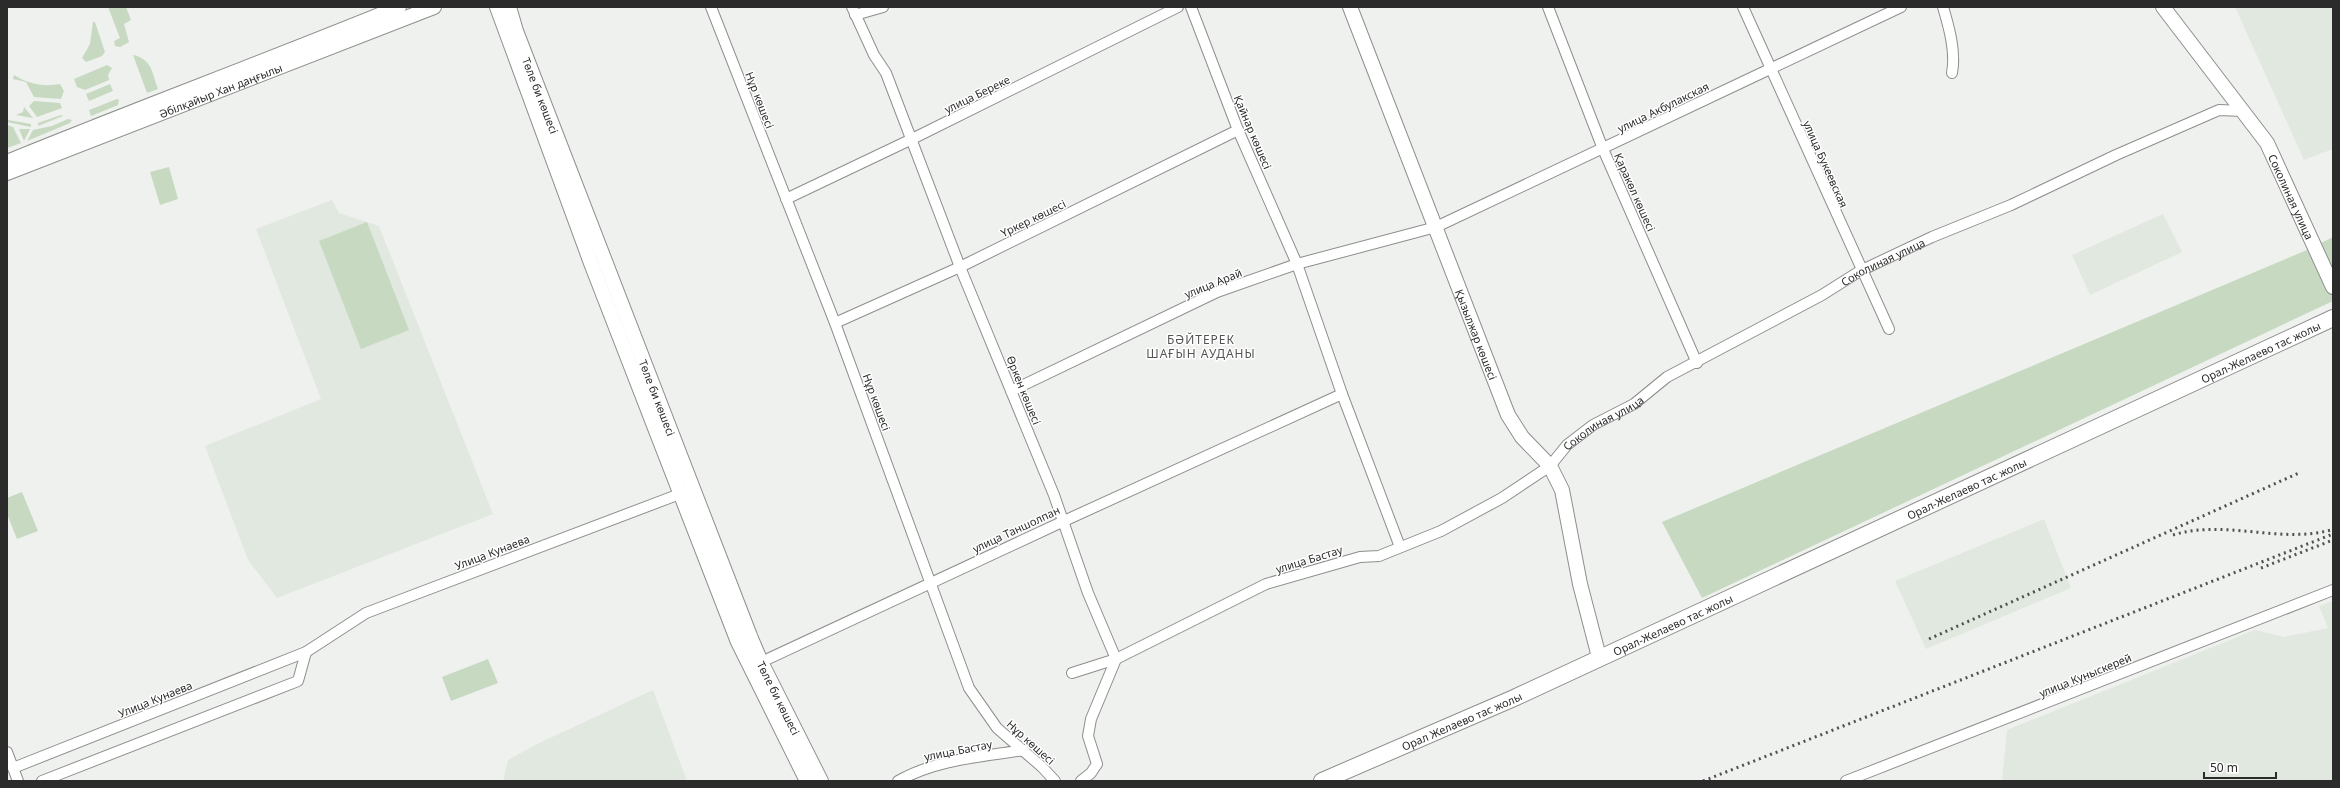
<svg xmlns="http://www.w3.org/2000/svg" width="2340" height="788" viewBox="0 0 2340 788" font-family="'Noto Sans',sans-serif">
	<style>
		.built { fill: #e1e8df }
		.green { fill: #c7d9c1 }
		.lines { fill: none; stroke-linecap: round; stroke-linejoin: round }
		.street-casing { stroke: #8d8f8c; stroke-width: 12 }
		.secondary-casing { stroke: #8d8f8c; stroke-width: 16 }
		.primary-casing { stroke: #8d8f8c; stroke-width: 18 }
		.street { stroke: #fff; stroke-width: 10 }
		.secondary { stroke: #fff; stroke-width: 14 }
		.primary { stroke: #fff; stroke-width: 16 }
		.rail { stroke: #505150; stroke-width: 3; stroke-dasharray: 2 4; stroke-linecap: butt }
		.labels { text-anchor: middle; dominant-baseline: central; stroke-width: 3; stroke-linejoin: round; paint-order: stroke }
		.street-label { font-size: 11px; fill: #2a2b2a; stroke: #fff }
		.neighbourhood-label { font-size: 12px; letter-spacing: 1px; fill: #525452; stroke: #fff }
	</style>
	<rect width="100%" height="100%" fill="#eff1ee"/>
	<path class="built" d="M 2235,7 L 2333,7 L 2333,149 L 2304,160 Z
		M 332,200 L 339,213 L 379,226 L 493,514 L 277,598 L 248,560 L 205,446 L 321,399 L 256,229 Z
		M 2163,214 L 2182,252 L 2090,295 L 2072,255 Z
		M 2044,519 L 2071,588 L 1926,649 L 1895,581 Z
		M 2333,601 L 2333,781 L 2002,781 L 2007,730 L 2255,630 L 2284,637 L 2328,628 L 2319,606 Z
		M 653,690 L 687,781 L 503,781 L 508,760 L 535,745 Z"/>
	<path class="green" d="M 108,7 L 126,7 L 131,20 L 124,24 L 129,42 L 120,47 L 115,46 L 114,41 L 120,38 Z
		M 93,22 L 95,22 L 105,52 L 102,56 L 86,62 L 82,58 L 90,44 Z
		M 133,55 C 152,59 152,73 158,89 L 147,93 Z
		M 107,65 L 112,68 L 108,75 L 109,80 L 85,90 L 77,87 L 74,79 Z
		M 14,75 C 28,84 44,87 60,84 L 64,91 L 61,99 L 34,97 L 26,82 L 13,79 Z
		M 110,84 L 113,91 L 89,101 L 86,94 Z
		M 159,93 L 159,95 L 93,121 L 92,119 Z
		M 117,99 L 119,100 L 118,105 L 91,116 L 89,110 Z
		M 34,101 L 60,103 L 62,108 L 37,117 L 29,106 Z
		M 24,107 L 33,118 L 16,115 L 23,112 Z
		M 61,115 L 63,116 L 38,126 L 38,123 Z
		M 68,119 L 72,120 L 70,123 L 27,141 L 33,130 L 52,126 Z
		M 8,120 L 31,124 L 31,127 L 7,122 Z
		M 7,125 L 13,127 L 21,143 L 7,148 Z
		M 75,126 L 76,128 L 28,147 L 27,145 Z
		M 19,129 L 30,129 L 24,141 Z
		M 169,167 L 178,199 L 160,205 L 150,172 Z
		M 367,222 L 409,330 L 361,349 L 319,241 Z
		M 2333,237 L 2333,301 L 1702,598 L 1662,522 L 2307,250 Z
		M 22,492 L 38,531 L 17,539 L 7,514 L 7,498 Z
		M 488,659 L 498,683 L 451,701 L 442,677 Z"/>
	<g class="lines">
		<g class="street-casing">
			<g id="street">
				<path d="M 711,7 L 835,323 L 969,688 L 997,728 L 1042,767 L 1055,781"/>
				<path d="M 852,7 L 874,55 L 886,73 L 960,267 L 1054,495 L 1088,593 L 1116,659 L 1091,719 L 1088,736 L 1097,764 L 1091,773 L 1081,781"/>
				<path d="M 1191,7 L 1238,130 L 1297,264 L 1342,394 L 1400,547"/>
				<path d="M 1548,7 L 1603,149 L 1697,363"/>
				<path d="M 1743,7 L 1889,329"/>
				<path d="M 1943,7 C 1949,27 1956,52 1952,73"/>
				<path d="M 855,15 L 883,7"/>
				<path d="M 786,199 L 912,139 L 1178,7"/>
				<path d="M 835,323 L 960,267 L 1238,130"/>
				<path d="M 1011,391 L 1217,292 L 1297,264 L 1436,227 L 1901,7"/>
				<path d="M 755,665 L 1064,521 L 1342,394"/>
				<path id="s1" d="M 1072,673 L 1116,659 L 1266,584 L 1360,557 L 1379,556 L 1441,531 L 1502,498 L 1550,466 L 1567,445 L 1593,425 L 1634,404 L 1667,377 L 1822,295 L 1860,271 L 1932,237 L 2011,205 L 2116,155 L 2219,110 L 2243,111"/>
				<path d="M 7,752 L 18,781"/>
				<path d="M 13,768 L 306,652 L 366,613 L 685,492"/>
				<path d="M 42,781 L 298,681 L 306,652"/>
				<path d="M 898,781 C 937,759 981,757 1024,750"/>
				<path d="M 1846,781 L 2333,590"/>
			</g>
		</g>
		<g class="secondary-casing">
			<g id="secondary">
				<path d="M 497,7 L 591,263 L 738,642 L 807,781"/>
				<path id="s2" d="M 509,7 L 516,31 L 750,636 L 761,662 L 821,781"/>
				<path id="s3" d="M 1350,7 L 1508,415 L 1522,437 L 1550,466 L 1562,490 L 1580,584 L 1599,657"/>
				<path id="s4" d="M 2163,7 L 2267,143 L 2333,287"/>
				<path d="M 7,162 C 137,109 269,60 399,7"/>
				<path id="s5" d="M 7,173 L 434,7"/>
			</g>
		</g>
		<g class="primary-casing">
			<g id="primary">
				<path id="s6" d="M 1322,781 L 1514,698 L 2333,318"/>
			</g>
		</g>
		<use href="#street" class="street"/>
		<use href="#secondary" class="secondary"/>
		<use href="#primary" class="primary"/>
		<path class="rail" d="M 2173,535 C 2225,519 2279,544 2331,530
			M 2261,568 L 2333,540
			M 1929,639 L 2301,472
			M 1703,781 L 2333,534"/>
	</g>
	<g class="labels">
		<g class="street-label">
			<text stroke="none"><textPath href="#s5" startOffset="229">Әбілқайыр Хан даңғылы</textPath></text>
			<text transform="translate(977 94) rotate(-26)">улица Береке</text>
			<text stroke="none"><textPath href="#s2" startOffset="94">Төле би көшесі</textPath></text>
			<text transform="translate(760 100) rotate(69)">Нұр көшесі</text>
			<text transform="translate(1663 107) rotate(-26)">улица Акбулакская</text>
			<text transform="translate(1253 132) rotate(67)">Қайнар көшесі</text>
			<text transform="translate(1826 164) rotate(66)">улица Букеевская</text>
			<text transform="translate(1635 192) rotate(66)">Қаракөл көшесі</text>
			<text stroke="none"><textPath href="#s4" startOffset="230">Соколиная улица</textPath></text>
			<text transform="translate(1033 218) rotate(-26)">Үркер көшесі</text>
			<text stroke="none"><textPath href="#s1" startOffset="918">Соколиная улица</textPath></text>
			<text transform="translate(1213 283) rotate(-22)">улица Арай</text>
			<text stroke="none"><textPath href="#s3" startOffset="351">Қызылжар көшесі</textPath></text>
			<text stroke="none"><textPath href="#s6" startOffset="1032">Орал-Желаево тас жолы</textPath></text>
			<text transform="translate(1024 390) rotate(68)">Өркен көшесі</text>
			<text stroke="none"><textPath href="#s2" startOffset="418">Төле би көшесі</textPath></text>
			<text transform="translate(877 402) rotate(70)">Нұр көшесі</text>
			<text stroke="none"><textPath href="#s1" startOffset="594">Соколиная улица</textPath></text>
			<text stroke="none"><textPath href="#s6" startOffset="708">Орал-Желаево тас жолы</textPath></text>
			<text transform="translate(1016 529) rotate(-25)">улица Таншолпан</text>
			<text transform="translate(492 552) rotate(-21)">Улица Кунаева</text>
			<text transform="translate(1309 559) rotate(-17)">улица Бастау</text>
			<text stroke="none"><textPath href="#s6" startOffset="384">Орал-Желаево тас жолы</textPath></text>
			<text transform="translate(2085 675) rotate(-22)">улица Куныскерей</text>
			<text stroke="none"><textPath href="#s2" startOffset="742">Төле би көшесі</textPath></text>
			<text transform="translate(155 699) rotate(-22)">Улица Кунаева</text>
			<text stroke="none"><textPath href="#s6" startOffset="152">Орал Желаево тас жолы</textPath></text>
			<text transform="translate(1031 742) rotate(42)">Нұр көшесі</text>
			<text transform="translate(958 750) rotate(-11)">улица Бастау</text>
		</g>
		<g class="neighbourhood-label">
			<text x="1201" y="339">БӘЙТЕРЕК<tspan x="1201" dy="14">ШАҒЫН АУДАНЫ</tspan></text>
		</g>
	</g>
	<rect width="2340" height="788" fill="none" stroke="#2a2b2a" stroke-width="16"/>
	<path d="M2204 772v6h72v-6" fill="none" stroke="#2a2b2a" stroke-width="2"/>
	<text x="2210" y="772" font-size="12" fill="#2a2b2a" stroke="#ffffff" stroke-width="3" paint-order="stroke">50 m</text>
</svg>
